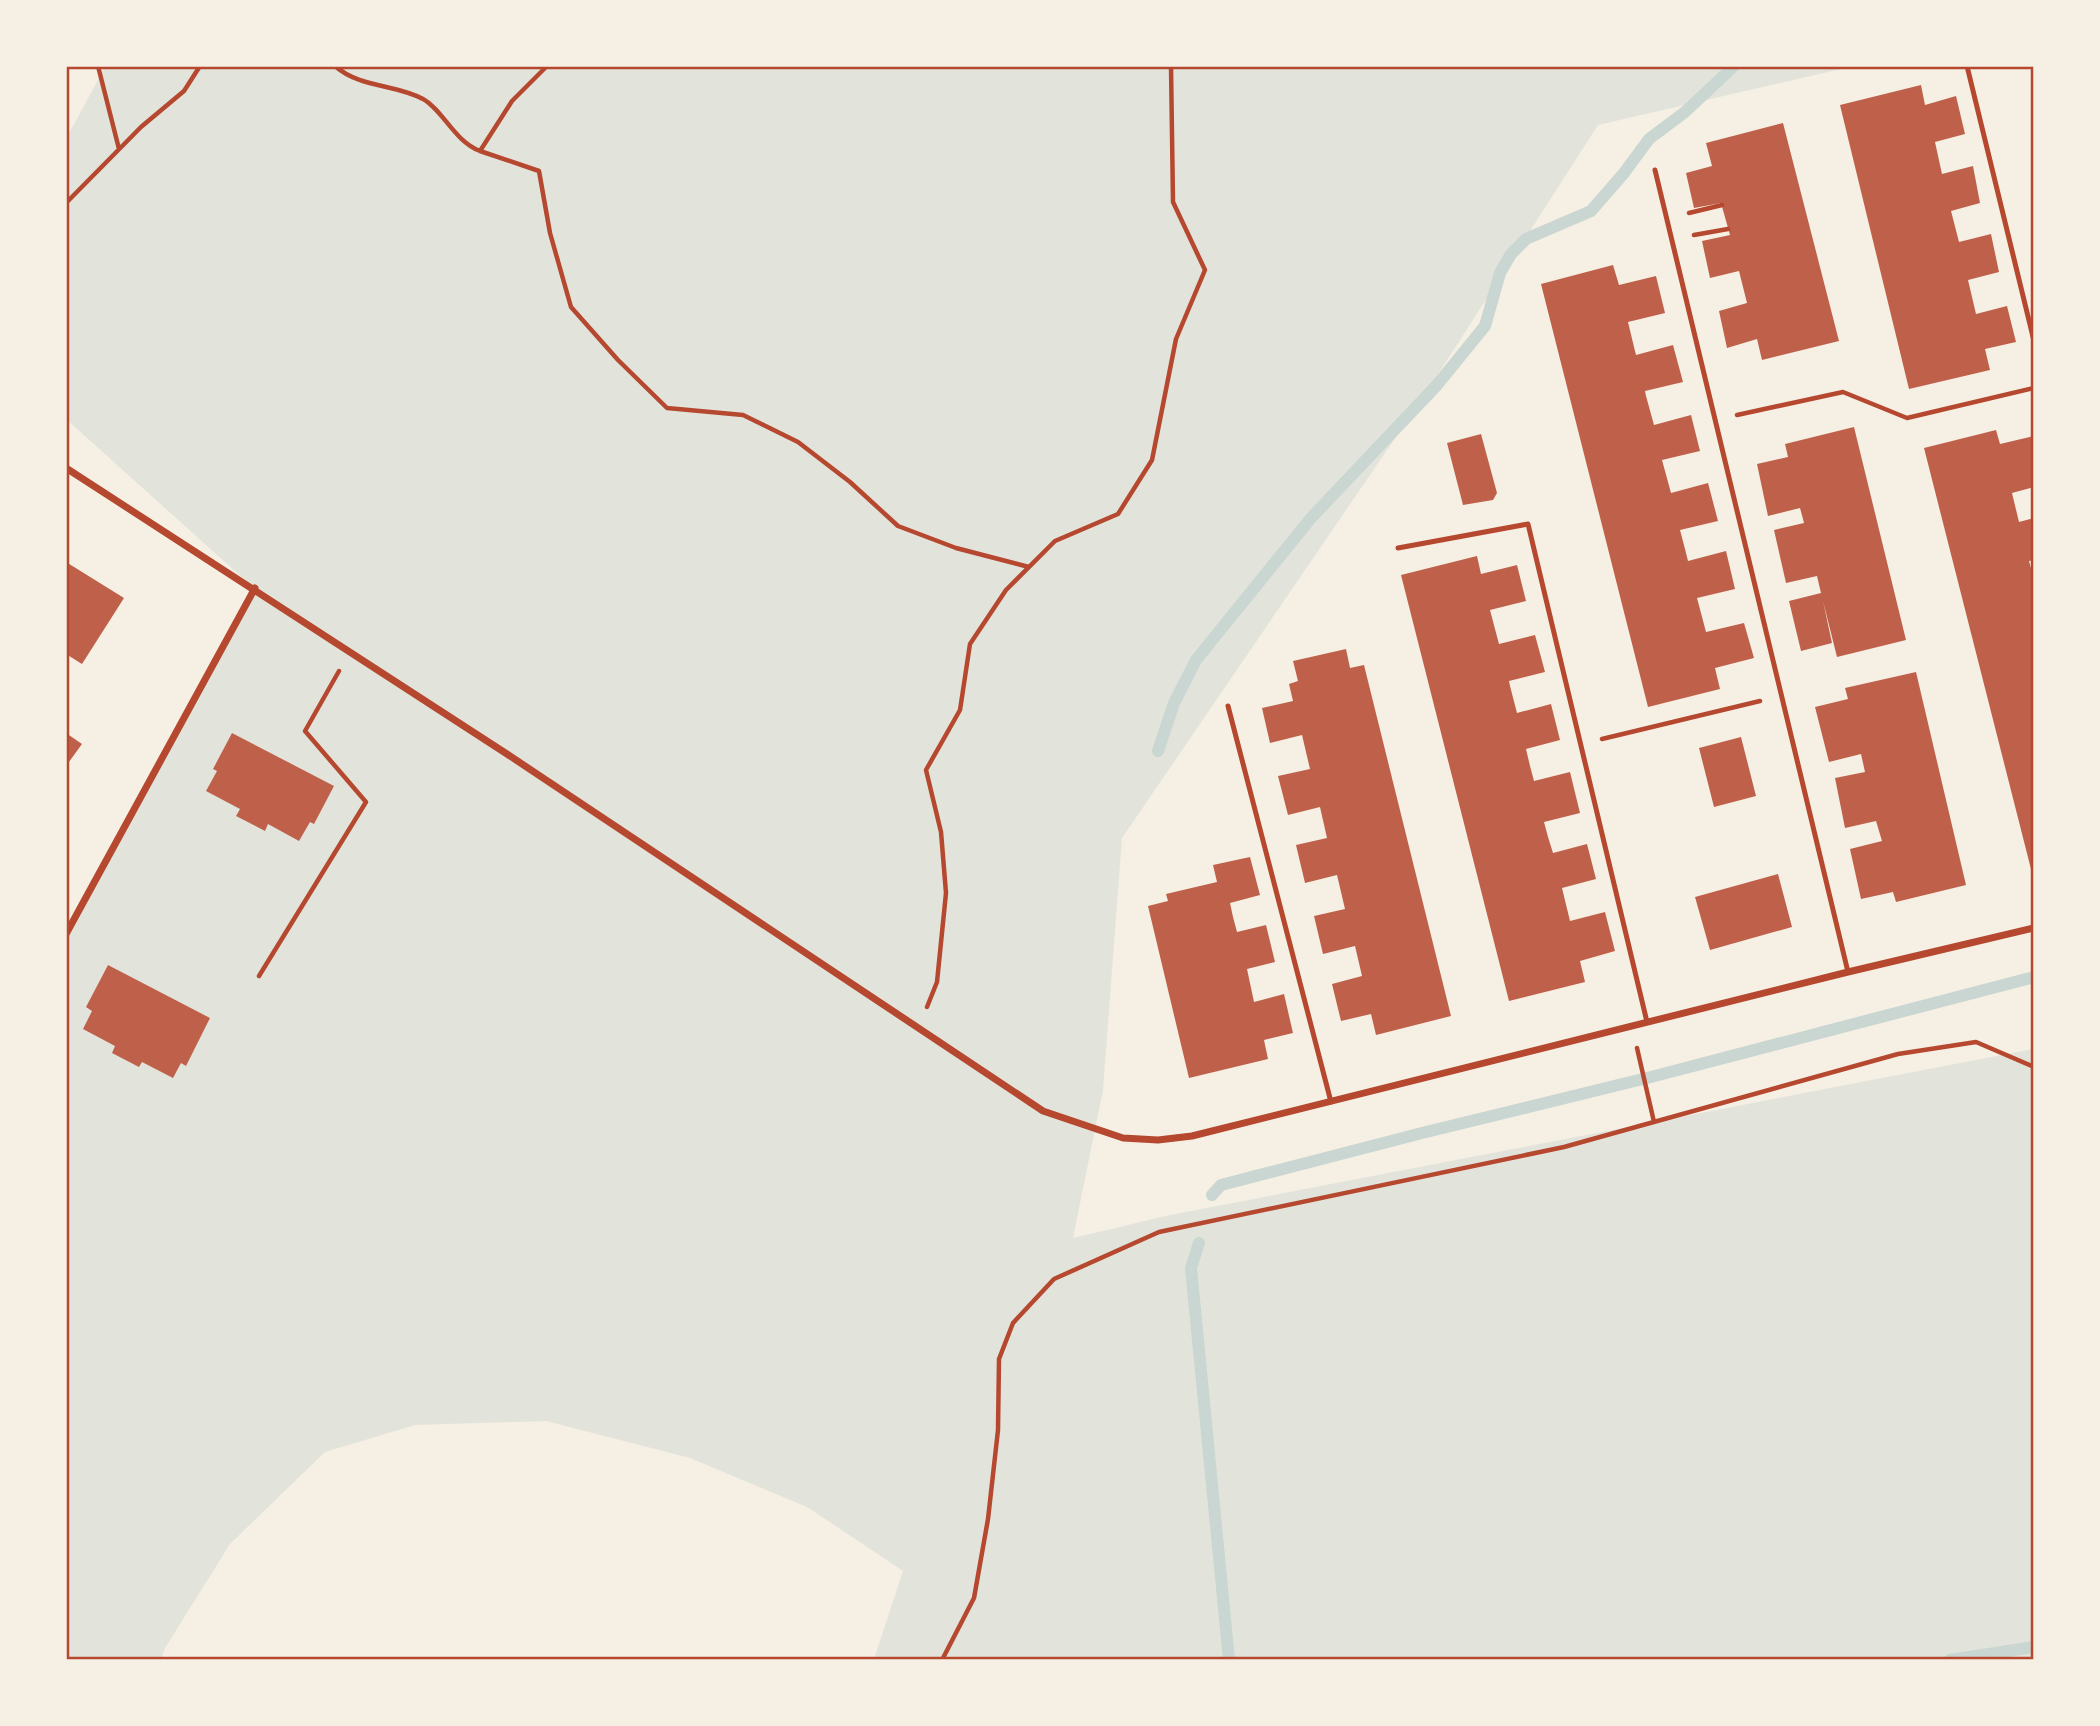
<svg xmlns="http://www.w3.org/2000/svg" width="2100" height="1726" viewBox="0 0 2100 1726" font-family="'Asap Condensed',sans-serif">
	<style>
		.green { fill: #e2e4dc }
		.lines { fill: none; stroke-linecap: round; stroke-linejoin: round }
		.stream { stroke: #c9d6d2; stroke-width: 12 }
		.building { fill: #bf614a }
		.path { stroke: #b5482f; stroke-width: 4.5 }
		.service { stroke: #b5482f; stroke-width: 5 }
		.minor { stroke: #b5482f; stroke-width: 7 }
		.neatline { fill: none; stroke: #b5482f; stroke-width: 2.5 }
	</style>
	<rect width="100%" height="100%" fill="#f6efe4"/>
	<path class="green" d="M 105,67 L 1850,67 L 1598,125 L 1426,393 L 1122,838 L 1103,1090 L 1073,1238 L 1170,1215 L 2033,1049 L 2033,1659 L 874,1659 L 903,1571 L 807,1507 L 690,1458 L 546,1421 L 415,1425 L 325,1452 L 230,1544 L 165,1648 L 161,1659 L 67,1659 L 67,934 L 255,589 L 67,420 L 67,137 Z"/>
	<g class="lines">
		<path class="stream" d="M 1158,751 L 1174,703 L 1196,660 L 1311,518 L 1437,385 L 1485,326 L 1500,273 L 1511,254 L 1526,239 L 1591,211 L 1624,173 L 1649,139 L 1685,112 L 1734,66
			M 1212,1195 L 1221,1185 L 1422,1133 L 1651,1077 L 2034,977
			M 1199,1243 L 1191,1268 L 1229,1660
			M 1950,1660 L 2034,1647"/>
	</g>
	<path class="building" d="M 1921,85 L 1925,105 L 1956,96 L 1965,134 L 1935,142 L 1942,174 L 1973,166 L 1980,203 L 1951,211 L 1959,242 L 1991,234 L 1999,272 L 1968,280 L 1976,314 L 2007,306 L 2016,342 L 1985,349 L 1990,370 L 1909,389 L 1840,105 Z
		M 1783,123 L 1839,341 L 1762,360 L 1757,339 L 1727,348 L 1719,311 L 1747,303 L 1739,271 L 1710,278 L 1702,241 L 1730,235 L 1721,203 L 1694,208 L 1686,173 L 1712,166 L 1706,143 Z
		M 1613,265 L 1619,285 L 1656,276 L 1665,313 L 1628,322 L 1634,347 L 1636,355 L 1673,345 L 1683,382 L 1645,391 L 1646,396 L 1654,425 L 1691,415 L 1700,451 L 1662,460 L 1671,493 L 1708,483 L 1718,521 L 1680,530 L 1685,549 L 1688,561 L 1726,551 L 1735,589 L 1697,598 L 1706,632 L 1744,623 L 1754,658 L 1715,668 L 1720,689 L 1648,707 L 1541,284 Z
		M 1854,427 L 1906,640 L 1837,657 L 1823,601 L 1832,643 L 1801,651 L 1789,601 L 1821,593 L 1817,576 L 1786,583 L 1774,530 L 1804,523 L 1803,519 L 1800,508 L 1768,516 L 1757,464 L 1788,457 L 1785,444 Z
		M 1996,430 L 2000,444 L 2034,436 L 2034,487 L 2012,493 L 2019,522 L 2034,518 L 2034,560 L 2029,561 L 2034,579 L 2033,877 L 1924,448 Z
		M 1481,434 L 1497,493 L 1493,500 L 1463,505 L 1447,443 Z
		M 1477,556 L 1481,574 L 1517,565 L 1526,601 L 1490,610 L 1495,629 L 1499,644 L 1535,635 L 1545,672 L 1509,681 L 1510,686 L 1517,713 L 1551,704 L 1560,740 L 1526,749 L 1530,766 L 1534,781 L 1570,772 L 1580,813 L 1544,822 L 1548,837 L 1553,853 L 1587,844 L 1596,879 L 1562,888 L 1570,921 L 1605,912 L 1615,951 L 1580,961 L 1585,982 L 1509,1001 L 1401,575 Z
		M 66,562 L 124,598 L 82,664 L 66,654 Z
		M 1346,649 L 1350,668 L 1364,665 L 1451,1016 L 1376,1035 L 1371,1014 L 1341,1021 L 1332,984 L 1362,976 L 1355,946 L 1323,954 L 1314,916 L 1345,909 L 1337,875 L 1305,883 L 1296,845 L 1327,838 L 1320,807 L 1288,815 L 1278,776 L 1310,769 L 1302,735 L 1270,743 L 1262,708 L 1293,701 L 1289,684 L 1298,681 L 1293,661 Z
		M 1916,672 L 1966,885 L 1896,902 L 1893,892 L 1861,899 L 1850,849 L 1882,841 L 1876,821 L 1845,828 L 1835,778 L 1865,772 L 1861,754 L 1829,762 L 1815,707 L 1848,699 L 1845,688 Z
		M 66,733 L 82,744 L 66,766 Z
		M 232,733 L 334,786 L 314,824 L 310,822 L 299,841 L 268,824 L 265,831 L 236,816 L 240,809 L 206,791 L 217,771 L 213,769 Z
		M 1741,737 L 1756,796 L 1714,807 L 1699,748 Z
		M 1250,857 L 1260,895 L 1230,903 L 1233,917 L 1237,932 L 1266,925 L 1275,962 L 1247,969 L 1254,1002 L 1284,994 L 1293,1033 L 1264,1040 L 1268,1059 L 1189,1078 L 1148,906 L 1168,901 L 1166,894 L 1217,882 L 1213,865 Z
		M 1778,874 L 1792,927 L 1710,950 L 1695,897 Z
		M 108,965 L 210,1018 L 186,1066 L 181,1063 L 173,1078 L 142,1062 L 139,1067 L 112,1053 L 115,1046 L 83,1029 L 92,1011 L 86,1007 Z"/>
	<g class="lines">
		<path class="path" d="M 98,66 L 119,149
			M 335,66 C 360,88 395,84 423,99 C 443,110 454,141 480,151 L 512,101 L 547,66
			M 480,151 L 539,171 L 550,233 L 571,307 L 618,360 L 667,408 L 743,415 L 798,442 L 850,482 L 898,526 L 956,548 L 1029,567
			M 66,203 L 141,127 L 184,91 L 200,66
			M 1689,213 L 1722,205
			M 1694,235 L 1728,229
			M 1737,415 L 1843,392 L 1907,418 L 2034,388
			M 1602,739 L 1760,701
			M 259,976 L 366,802 L 305,731 L 339,671
			M 927,1007 L 937,982 L 946,893 L 941,832 L 926,770 L 960,710 L 970,644 L 1006,590 L 1055,541 L 1118,514 L 1152,460 L 1176,339 L 1205,270 L 1173,202 L 1171,66
			M 1637,1048 L 1654,1122
			M 942,1660 L 974,1598 L 988,1519 L 998,1430 L 999,1359 L 1013,1323 L 1054,1279 L 1159,1232 L 1564,1147 L 1898,1054 L 1976,1042 L 2034,1067"/>
		<path class="service" d="M 1967,66 L 2034,341
			M 1655,170 L 1848,972
			M 1398,548 L 1528,524 L 1647,1022
			M 1228,706 L 1331,1102"/>
		<path class="minor" d="M 66,468 L 507,754 L 1043,1111 L 1123,1138 L 1158,1140 L 1192,1136 L 1848,972 L 2034,928
			M 66,934 L 255,588"/>
	</g>
	<rect width="2100" height="1726" fill="none" stroke="#f6efe4" stroke-width="136"/>
	<rect x="68" y="68" width="1964" height="1590" class="neatline"/>
</svg>
